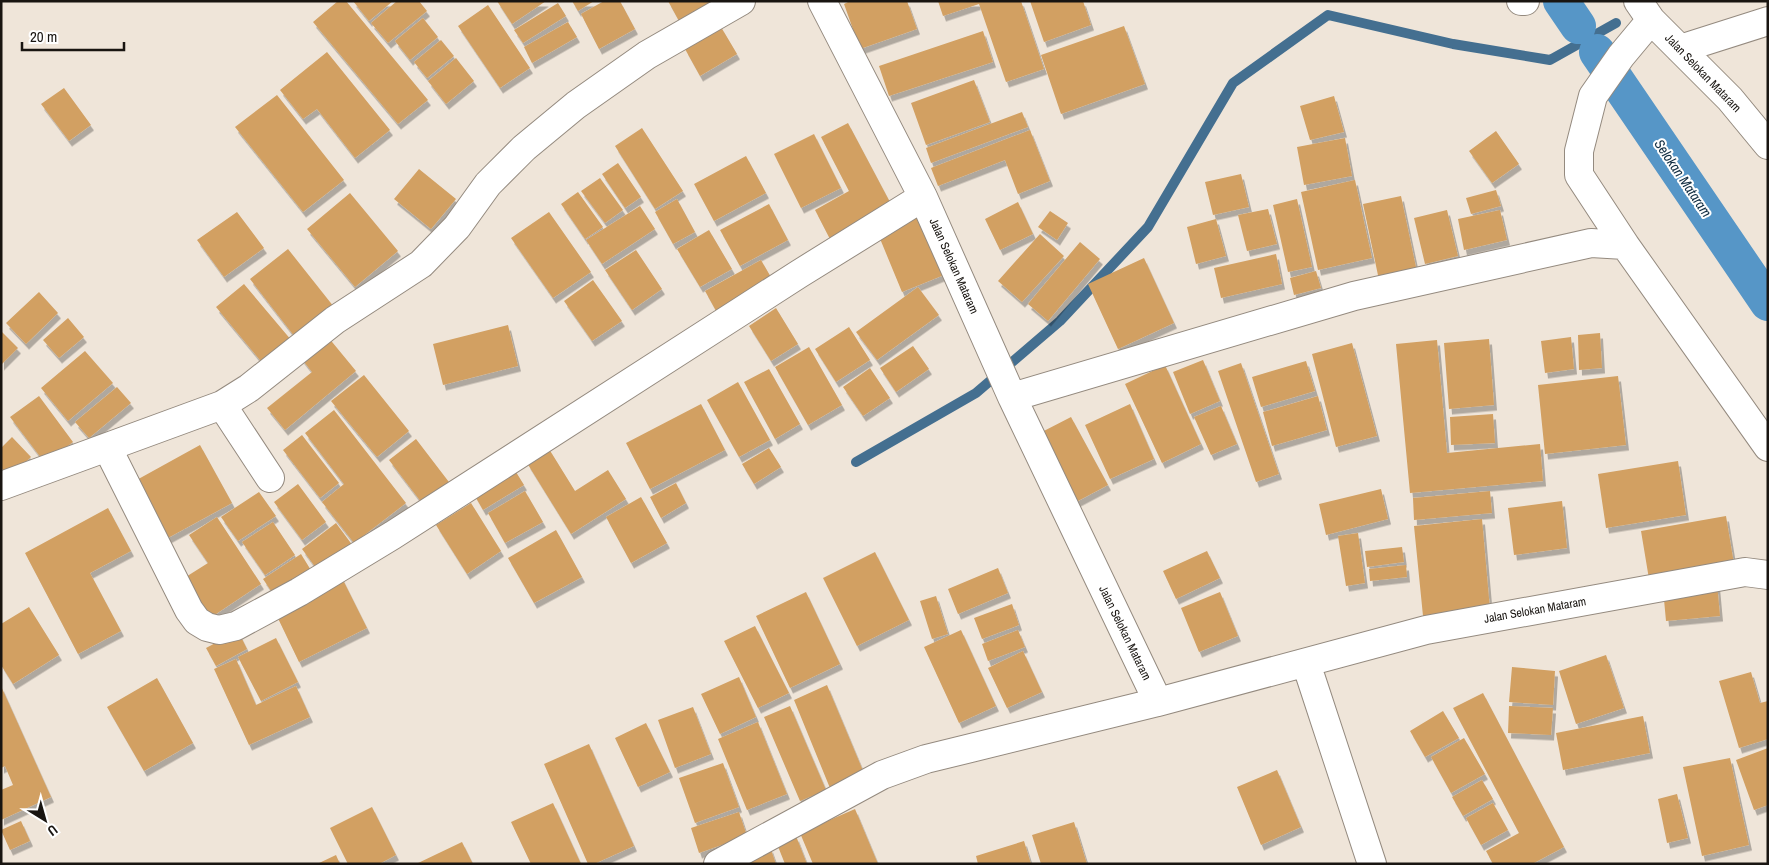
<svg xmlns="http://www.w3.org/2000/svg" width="1769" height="865" viewBox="0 0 1769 865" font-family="'Archivo Narrow',sans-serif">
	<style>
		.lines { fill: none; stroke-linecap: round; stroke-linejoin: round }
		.stream { stroke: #446f90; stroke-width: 10 }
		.canal { stroke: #5696c7; stroke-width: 36 }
		.building { fill: #d2a062; filter: url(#shadow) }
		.minor-casing { stroke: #948a7f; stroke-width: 30 }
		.minor { stroke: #fff; stroke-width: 28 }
		.labels { text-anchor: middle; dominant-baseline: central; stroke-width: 4; stroke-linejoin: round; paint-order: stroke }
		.street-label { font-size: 12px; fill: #191511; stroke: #fff }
		.water-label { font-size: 14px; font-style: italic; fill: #112d42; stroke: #fff }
	</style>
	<defs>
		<filter id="shadow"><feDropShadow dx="3" dy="5.5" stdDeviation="0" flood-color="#0004"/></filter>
	</defs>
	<rect width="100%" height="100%" fill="#efe5d9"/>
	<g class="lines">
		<path class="stream" d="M 856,462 L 976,393 L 1060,321 L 1148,227 L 1233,83 L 1328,15 L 1453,44 L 1550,60 L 1616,23"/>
		<path class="canal" d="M 1561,1 L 1578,26
			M 1597,52 L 1768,303"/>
	</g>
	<path class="building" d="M 338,1 L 346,1 L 428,100 L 398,124 L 313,22 Z
		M 353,1 L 393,1 L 369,21 Z
		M 397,1 L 419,1 L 427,11 L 388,43 L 371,23 Z
		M 497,1 L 546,1 L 512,24 Z
		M 572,1 L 594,1 L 578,11 Z
		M 604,1 L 620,1 L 635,29 L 599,49 L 581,14 Z
		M 668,1 L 713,1 L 679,21 Z
		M 850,1 L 907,1 L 917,29 L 860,49 L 844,4 Z
		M 938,1 L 1021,1 L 1044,69 L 1006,82 L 979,4 L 943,16 Z
		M 1030,1 L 1083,1 L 1091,25 L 1044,42 Z
		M 558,3 L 566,16 L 523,43 L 514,30 Z
		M 488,5 L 530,68 L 500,88 L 458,26 Z
		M 423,18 L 438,37 L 410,60 L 395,41 Z
		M 568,22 L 577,37 L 532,63 L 524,47 Z
		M 1124,26 L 1145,84 L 1061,114 L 1041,55 Z
		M 721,27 L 737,54 L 700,76 L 685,49 Z
		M 983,31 L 993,62 L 889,96 L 879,66 Z
		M 441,40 L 454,56 L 427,78 L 414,62 Z
		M 327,52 L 390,130 L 355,158 L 317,109 L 303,119 L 280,90 Z
		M 456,58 L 474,81 L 446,104 L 428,81 Z
		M 974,80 L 990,122 L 926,145 L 911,103 Z
		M 64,88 L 91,125 L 69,141 L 41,104 Z
		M 277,95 L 344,180 L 303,212 L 235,127 Z
		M 1334,96 L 1344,132 L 1310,140 L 1300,106 Z
		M 1022,112 L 1028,127 L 931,163 L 926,148 Z
		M 848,123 L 892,206 L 830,239 L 815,210 L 849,191 L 821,137 Z
		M 642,128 L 683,191 L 655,209 L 615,146 Z
		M 1030,130 L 1050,181 L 1018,194 L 1005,160 L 938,186 L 931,168 Z
		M 1496,131 L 1519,164 L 1492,183 L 1469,151 Z
		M 814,134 L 841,188 L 801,208 L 774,154 Z
		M 1345,138 L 1352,176 L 1304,185 L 1297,147 Z
		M 746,156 L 766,193 L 714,221 L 694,184 Z
		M 618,163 L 641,197 L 625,208 L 602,174 Z
		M 419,169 L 456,199 L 431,229 L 394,199 Z
		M 1241,174 L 1249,207 L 1213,215 L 1205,182 Z
		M 600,178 L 623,210 L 605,223 L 581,191 Z
		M 1355,180 L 1372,258 L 1318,270 L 1301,192 Z
		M 1496,190 L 1501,206 L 1471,214 L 1466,198 Z
		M 578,192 L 603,227 L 585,239 L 561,204 Z
		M 350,193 L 398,251 L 355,287 L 307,229 Z
		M 1401,196 L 1417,272 L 1379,280 L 1363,204 Z
		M 677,199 L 695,232 L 673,244 L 655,212 Z
		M 1297,199 L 1312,267 L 1288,272 L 1273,205 Z
		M 1018,202 L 1033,234 L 1000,250 L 985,219 Z
		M 769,204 L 788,240 L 740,266 L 720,230 Z
		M 640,206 L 655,229 L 602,264 L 586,240 Z
		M 1268,209 L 1277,244 L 1247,251 L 1238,215 Z
		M 1447,210 L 1458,256 L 1425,264 L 1414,218 Z
		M 1500,210 L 1507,240 L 1464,250 L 1458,219 Z
		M 1050,211 L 1068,223 L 1057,240 L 1038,227 Z
		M 237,212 L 264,248 L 224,277 L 197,240 Z
		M 549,212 L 591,272 L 553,298 L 511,238 Z
		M 919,212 L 944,275 L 902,292 L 876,229 Z
		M 1216,219 L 1226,256 L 1196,264 L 1187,227 Z
		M 709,230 L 732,269 L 700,287 L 677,249 Z
		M 1040,234 L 1064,256 L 1022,302 L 998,281 Z
		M 1080,242 L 1100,259 L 1048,321 L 1028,304 Z
		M 288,249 L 334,307 L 295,337 L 250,279 Z
		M 636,250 L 662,289 L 632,310 L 605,270 Z
		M 1276,254 L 1282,284 L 1221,298 L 1214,268 Z
		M 1144,258 L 1174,323 L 1118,349 L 1088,284 Z
		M 761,260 L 776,286 L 720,318 L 705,291 Z
		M 1316,271 L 1321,288 L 1294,295 L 1290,278 Z
		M 593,280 L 622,321 L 592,341 L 564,301 Z
		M 244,284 L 292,341 L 264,365 L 216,307 Z
		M 918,287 L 939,315 L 877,360 L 856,332 Z
		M 39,292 L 58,313 L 26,344 L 6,323 Z
		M 776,308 L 798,344 L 771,361 L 749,326 Z
		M 68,318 L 84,337 L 59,358 L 43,340 Z
		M 508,325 L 518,366 L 443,385 L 433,344 Z
		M 849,327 L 870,360 L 836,382 L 815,349 Z
		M 1,331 L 18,348 L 1,365 Z
		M 1600,333 L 1602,368 L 1579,370 L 1578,335 Z
		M 328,337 L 356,371 L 285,430 L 267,408 L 312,372 L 301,358 Z
		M 1571,337 L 1574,369 L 1545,373 L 1541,341 Z
		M 1489,339 L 1494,405 L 1449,409 L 1444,343 Z
		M 1437,340 L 1447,453 L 1540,444 L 1543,481 L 1410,493 L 1396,344 Z
		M 1352,343 L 1377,436 L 1336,447 L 1312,354 Z
		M 913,346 L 929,369 L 896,392 L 880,368 Z
		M 809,347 L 842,405 L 808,425 L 775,367 Z
		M 85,351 L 113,383 L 68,421 L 41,388 Z
		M 1203,360 L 1220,401 L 1190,414 L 1173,372 Z
		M 1306,361 L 1315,391 L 1261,407 L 1252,377 Z
		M 1241,363 L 1279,474 L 1256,482 L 1218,371 Z
		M 1165,365 L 1201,444 L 1162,463 L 1125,384 Z
		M 870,368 L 890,398 L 863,416 L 843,387 Z
		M 769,369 L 800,424 L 775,439 L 744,382 Z
		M 364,375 L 409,431 L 377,457 L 331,401 Z
		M 1618,376 L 1626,445 L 1545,454 L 1538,385 Z
		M 738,382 L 770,440 L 739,457 L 707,400 Z
		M 117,387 L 131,403 L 89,438 L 75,422 Z
		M 39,396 L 73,442 L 45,463 L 10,417 Z
		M 1318,396 L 1327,430 L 1272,446 L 1263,412 Z
		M 701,404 L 725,450 L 650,489 L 626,443 Z
		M 1130,404 L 1154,459 L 1110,479 L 1085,425 Z
		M 1221,406 L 1237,444 L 1211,455 L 1194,417 Z
		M 334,410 L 406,503 L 354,543 L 322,502 L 344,484 L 305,433 Z
		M 1493,414 L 1495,443 L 1451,445 L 1450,417 Z
		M 1071,417 L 1108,485 L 1076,502 L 1038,434 Z
		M 302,435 L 339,483 L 320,498 L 283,450 Z
		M 12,437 L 31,457 L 10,477 L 1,468 L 1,448 Z
		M 416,439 L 452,486 L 425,507 L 389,460 Z
		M 200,445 L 232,503 L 166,539 L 133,482 Z
		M 769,448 L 781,467 L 754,484 L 742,464 Z
		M 549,449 L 575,491 L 608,470 L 626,499 L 571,534 L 527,463 Z
		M 1678,461 L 1686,515 L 1606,528 L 1598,474 Z
		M 511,464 L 524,485 L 483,510 L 471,489 Z
		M 676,483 L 686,503 L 661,518 L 650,497 Z
		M 298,484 L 326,522 L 302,540 L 274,502 Z
		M 1381,489 L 1388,519 L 1326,535 L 1319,504 Z
		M 525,491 L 543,522 L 505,543 L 488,513 Z
		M 1490,491 L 1492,513 L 1414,520 L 1413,498 Z
		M 259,492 L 276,516 L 238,541 L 221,517 Z
		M 641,497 L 667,543 L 631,563 L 606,517 Z
		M 1562,501 L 1567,548 L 1514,555 L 1508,508 Z
		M 471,503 L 501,551 L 467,574 L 436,525 Z
		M 108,508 L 131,551 L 90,573 L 121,631 L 78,654 L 25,553 Z
		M 1726,516 L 1734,564 L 1649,579 L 1641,531 Z
		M 217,517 L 261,584 L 207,620 L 181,580 L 208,563 L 189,535 Z
		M 1482,519 L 1490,610 L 1423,616 L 1414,526 Z
		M 273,522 L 295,555 L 265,575 L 242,542 Z
		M 336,523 L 356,550 L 322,576 L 302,549 Z
		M 556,530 L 582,577 L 534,603 L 508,558 Z
		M 1358,533 L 1365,583 L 1346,586 L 1338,536 Z
		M 1402,547 L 1404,562 L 1367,567 L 1365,551 Z
		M 1207,551 L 1220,578 L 1176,599 L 1163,571 Z
		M 875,552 L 909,620 L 857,646 L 823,578 Z
		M 301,554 L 315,577 L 278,601 L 263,579 Z
		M 1406,565 L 1407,577 L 1370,581 L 1369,569 Z
		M 998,568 L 1008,593 L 958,614 L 948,589 Z
		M 341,576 L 367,628 L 299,662 L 274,610 Z
		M 1717,583 L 1720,616 L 1666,621 L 1663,589 Z
		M 806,592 L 840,664 L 790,688 L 756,616 Z
		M 1220,592 L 1238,636 L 1199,652 L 1181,608 Z
		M 936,596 L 948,634 L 932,639 L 920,601 Z
		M 1012,604 L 1019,625 L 982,639 L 974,618 Z
		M 29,607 L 59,655 L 13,684 L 1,665 L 1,624 Z
		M 755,626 L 789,693 L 758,708 L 724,641 Z
		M 961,630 L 996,706 L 959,723 L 924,647 Z
		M 1018,630 L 1025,647 L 988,661 L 982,644 Z
		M 238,631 L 247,649 L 216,666 L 206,648 Z
		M 276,638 L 298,682 L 261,701 L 238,657 Z
		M 1023,651 L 1042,692 L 1007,708 L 988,668 Z
		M 1606,655 L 1624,708 L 1576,724 L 1559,671 Z
		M 236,659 L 256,705 L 296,686 L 310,717 L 249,745 L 214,669 Z
		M 1512,667 L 1555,671 L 1553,705 L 1509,702 Z
		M 1751,672 L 1760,703 L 1768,701 L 1768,739 L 1739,748 L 1719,681 Z
		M 739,677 L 756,717 L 720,734 L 701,694 Z
		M 157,678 L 193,743 L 144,771 L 107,707 Z
		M 827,685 L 866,778 L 832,793 L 794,700 Z
		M 1,686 L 51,797 L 1,820 L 1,790 L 13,785 L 5,766 L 1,768 Z
		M 1483,693 L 1564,847 L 1532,864 L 1493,864 L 1486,851 L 1519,833 L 1453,708 Z
		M 790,706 L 826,790 L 800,801 L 764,717 Z
		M 1509,706 L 1553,708 L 1551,735 L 1508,733 Z
		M 693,707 L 711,754 L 675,768 L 658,720 Z
		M 1443,711 L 1459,738 L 1425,757 L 1410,731 Z
		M 1643,716 L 1650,753 L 1563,770 L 1556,733 Z
		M 758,722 L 787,794 L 747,810 L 718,739 Z
		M 646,723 L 670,772 L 638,787 L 615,738 Z
		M 1464,738 L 1485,774 L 1451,793 L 1431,757 Z
		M 589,744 L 634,846 L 594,864 L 588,864 L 544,764 Z
		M 1768,748 L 1768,805 L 1754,810 L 1736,760 Z
		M 1730,758 L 1749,845 L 1702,856 L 1683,767 Z
		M 723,763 L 739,807 L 695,823 L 679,778 Z
		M 1277,770 L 1301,827 L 1261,845 L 1237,787 Z
		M 1482,780 L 1493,799 L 1463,816 L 1452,797 Z
		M 1677,794 L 1688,838 L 1667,843 L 1658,799 Z
		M 553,803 L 581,864 L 531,864 L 511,822 Z
		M 1493,803 L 1508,830 L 1481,845 L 1466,818 Z
		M 372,807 L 396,855 L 379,864 L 348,864 L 330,828 Z
		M 855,809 L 878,864 L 813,864 L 800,833 Z
		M 739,812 L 747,836 L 699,853 L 691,828 Z
		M 21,821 L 30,841 L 10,850 L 1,830 Z
		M 1074,822 L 1087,864 L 1041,864 L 1032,835 Z
		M 796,836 L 807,864 L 785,864 L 777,844 Z
		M 1024,841 L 1031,864 L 978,864 L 976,856 Z
		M 462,842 L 473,864 L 416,864 Z
		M 770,847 L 776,864 L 728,864 Z
		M 336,855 L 340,864 L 317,864 Z"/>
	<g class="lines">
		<g class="minor-casing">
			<path id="minor" d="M 822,1 L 923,197 L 1012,397 L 1158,702 L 1426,630 L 1745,572 L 1768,575
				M 1521,1 L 1525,1
				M 1638,1 L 1651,20 L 1730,99 L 1768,145
				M 1680,49 L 1768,21
				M 1625,245 L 1768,447
				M 1012,397 L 1354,296 L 1591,243 L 1625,245 L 1579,175 L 1579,151 L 1593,96 L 1621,56 L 1651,20
				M 222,405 L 270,478
				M 107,447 L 189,610 L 197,621 L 207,627 L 219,630 L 236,626 L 299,592 L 393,535 L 799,274 L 923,197
				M 1,486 L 222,405 L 249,388 L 335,320 L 421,264 L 457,227 L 488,184 L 524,148 L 576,105 L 647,55 L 741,1
				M 1306,663 L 1372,864
				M 718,864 L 882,775 L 926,759 L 1158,702"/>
		</g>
		<use href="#minor" class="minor"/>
	</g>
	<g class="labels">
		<g class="street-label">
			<text transform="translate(1703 73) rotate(46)">Jalan Selokan Mataram</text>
			<text transform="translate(954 266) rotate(66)">Jalan Selokan Mataram</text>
			<text transform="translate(1535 610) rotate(-10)">Jalan Selokan Mataram</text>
			<text transform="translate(1125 633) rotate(64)">Jalan Selokan Mataram</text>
		</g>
		<g class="water-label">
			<text transform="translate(1683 178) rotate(56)">Selokan Mataram</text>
		</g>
	</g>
	<rect width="1769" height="865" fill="none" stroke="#191511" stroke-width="5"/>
	<g transform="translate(45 820) rotate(143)" stroke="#ffffff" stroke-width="4" paint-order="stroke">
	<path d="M0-4L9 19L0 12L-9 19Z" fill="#191511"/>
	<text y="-8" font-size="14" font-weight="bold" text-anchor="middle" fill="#191511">U</text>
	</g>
	<path d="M22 42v8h102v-8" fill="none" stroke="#191511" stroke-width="2.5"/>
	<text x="30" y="42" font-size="15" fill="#191511" stroke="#ffffff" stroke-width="4" paint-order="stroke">20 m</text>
</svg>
